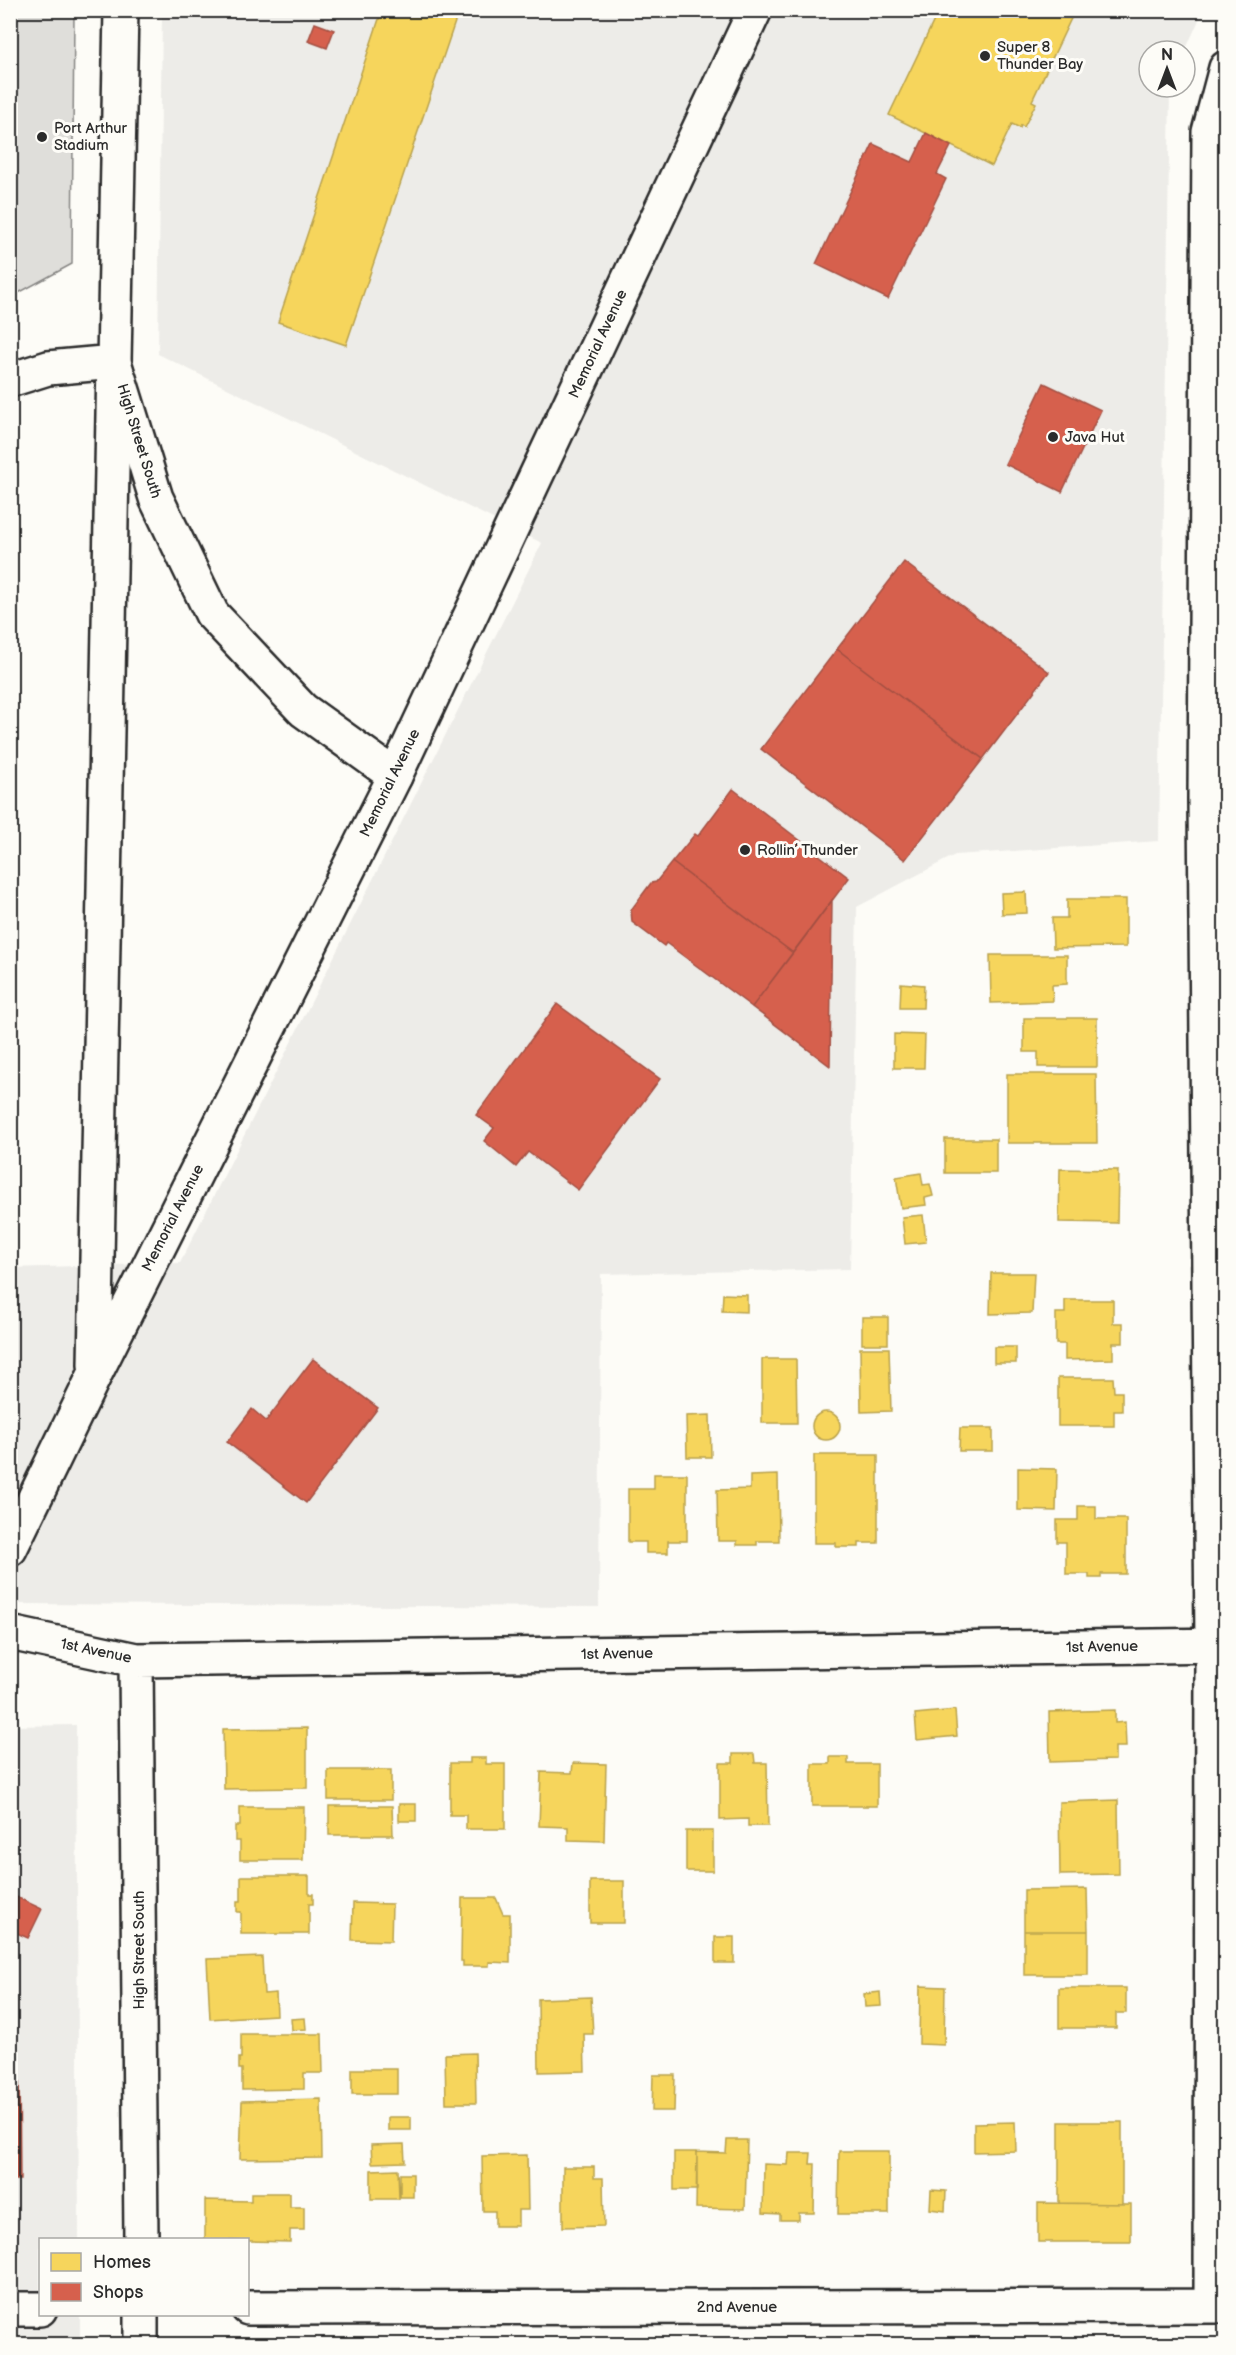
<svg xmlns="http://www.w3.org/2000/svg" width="1236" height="2355" viewBox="0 0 1236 2355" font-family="'Balsamiq Sans',sans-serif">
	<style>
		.built { fill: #edece8 }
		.green { fill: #dfdeda; stroke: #858482; stroke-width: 1.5 }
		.homes { fill: #f6d55c; stroke: #b9a24d; stroke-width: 1.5 }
		.shops { fill: #d6604d; stroke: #a35043; stroke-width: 1.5 }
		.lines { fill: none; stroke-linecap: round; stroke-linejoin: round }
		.minor-casing { stroke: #2b2b2b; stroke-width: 38 }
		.major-casing { stroke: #2b2b2b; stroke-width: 38 }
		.minor { stroke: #fdfcf7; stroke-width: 33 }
		.major { stroke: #fdfcf7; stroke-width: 33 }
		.poi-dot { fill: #2b2b2b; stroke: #fdfcf7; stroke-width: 2 }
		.labels { text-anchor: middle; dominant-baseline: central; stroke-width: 6; stroke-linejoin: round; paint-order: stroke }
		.poi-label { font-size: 15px; fill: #2b2b2b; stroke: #fdfcf7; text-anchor: start }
		.street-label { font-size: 15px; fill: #2b2b2b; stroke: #fdfcf7 }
	</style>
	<rect width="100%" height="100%" fill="#fdfcf7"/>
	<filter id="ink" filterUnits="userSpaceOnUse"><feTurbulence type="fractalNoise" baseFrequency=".0167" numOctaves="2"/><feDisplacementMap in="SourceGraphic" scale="12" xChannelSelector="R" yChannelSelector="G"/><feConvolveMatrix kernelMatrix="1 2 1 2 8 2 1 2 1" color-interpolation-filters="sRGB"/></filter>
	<g filter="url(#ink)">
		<path class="built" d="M 162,11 L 1203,11 L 1185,51 L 1149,51 L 1149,87 L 1170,87 L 1159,841 L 955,855 L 857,907 L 850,1269 L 601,1274 L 599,1607 L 11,1604 L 10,1268 L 180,1263 L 542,543 L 158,354 Z
			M 76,1725 L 79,2239 L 40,2240 L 40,2314 L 80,2315 L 80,2344 L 11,2344 L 10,1726 Z"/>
		<path class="green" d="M 11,10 L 74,11 L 72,264 L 11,297 Z"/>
		<path class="homes" d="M 382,10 L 459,10 L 346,345 L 278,322 Z
			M 939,10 L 1075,10 L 1032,101 L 1036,103 L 1024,127 L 1021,125 L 1020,128 L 1012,124 L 992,166 L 889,115 Z
			M 1026,892 L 1027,913 L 1002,914 L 1001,893 Z
			M 1067,899 L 1126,899 L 1126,947 L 1053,948 L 1052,918 L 1067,918 Z
			M 990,955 L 1067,955 L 1067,984 L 1052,985 L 1053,1001 L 991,1003 Z
			M 901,983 L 924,985 L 923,1008 L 900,1008 Z
			M 1024,1018 L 1097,1018 L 1097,1067 L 1038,1067 L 1038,1052 L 1024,1052 Z
			M 894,1034 L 925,1035 L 924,1068 L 894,1068 Z
			M 1007,1074 L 1096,1074 L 1097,1143 L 1007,1143 Z
			M 945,1139 L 996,1139 L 996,1173 L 945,1173 Z
			M 1060,1169 L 1118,1170 L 1117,1223 L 1059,1222 Z
			M 921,1173 L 923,1185 L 930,1184 L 933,1196 L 925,1198 L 926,1205 L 901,1208 L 896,1177 Z
			M 923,1215 L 926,1242 L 905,1244 L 902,1217 Z
			M 991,1273 L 1034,1273 L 1032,1313 L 990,1314 Z
			M 723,1294 L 747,1295 L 747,1312 L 722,1311 Z
			M 1065,1300 L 1113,1300 L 1113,1323 L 1123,1323 L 1123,1343 L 1113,1343 L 1113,1359 L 1065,1360 L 1065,1344 L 1056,1344 L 1056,1313 L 1065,1313 Z
			M 862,1317 L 888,1317 L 888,1344 L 862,1344 Z
			M 994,1347 L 1016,1347 L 1016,1363 L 994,1363 Z
			M 860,1348 L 889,1348 L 891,1411 L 861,1412 Z
			M 762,1359 L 796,1359 L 797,1423 L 762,1423 Z
			M 1058,1378 L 1113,1378 L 1114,1392 L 1122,1392 L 1122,1411 L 1114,1411 L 1114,1426 L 1058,1426 Z
			M812 1426a14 14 0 1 1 28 0a14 14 0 1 1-28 0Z
			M 710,1415 L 711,1457 L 687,1457 L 686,1416 Z
			M 960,1428 L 993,1428 L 993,1451 L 959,1451 Z
			M 814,1455 L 878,1455 L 878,1543 L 859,1543 L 859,1547 L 836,1547 L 836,1543 L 814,1543 Z
			M 1018,1468 L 1057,1469 L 1056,1511 L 1018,1510 Z
			M 654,1474 L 687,1474 L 687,1541 L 668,1541 L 668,1553 L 646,1553 L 646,1542 L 628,1542 L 628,1489 L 654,1489 Z
			M 778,1475 L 779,1541 L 757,1541 L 757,1545 L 737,1545 L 737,1541 L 718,1541 L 717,1490 L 750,1489 L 750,1476 Z
			M 1078,1506 L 1096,1506 L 1096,1519 L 1126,1519 L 1126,1574 L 1101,1574 L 1101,1578 L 1089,1578 L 1089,1574 L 1066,1574 L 1066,1542 L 1057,1542 L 1057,1520 L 1078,1520 Z
			M 955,1710 L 957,1736 L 917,1740 L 915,1714 Z
			M 1115,1710 L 1115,1723 L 1125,1722 L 1126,1747 L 1115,1747 L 1115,1760 L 1050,1762 L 1049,1712 Z
			M 307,1728 L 307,1788 L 224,1789 L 223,1729 Z
			M 733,1754 L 754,1754 L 755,1763 L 767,1763 L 768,1826 L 748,1826 L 748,1819 L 720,1820 L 720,1763 L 733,1763 Z
			M 830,1757 L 848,1757 L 848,1764 L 877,1764 L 877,1806 L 812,1806 L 812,1764 L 830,1764 Z
			M 470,1758 L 486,1758 L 486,1764 L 505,1764 L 505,1829 L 466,1829 L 466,1815 L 450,1815 L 450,1763 L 470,1763 Z
			M 573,1763 L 606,1764 L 604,1841 L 568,1840 L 568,1827 L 539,1826 L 541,1772 L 572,1773 Z
			M 328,1770 L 391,1770 L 391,1800 L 328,1800 Z
			M 1118,1800 L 1119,1874 L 1060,1875 L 1059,1802 Z
			M 399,1804 L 416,1804 L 416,1821 L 399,1821 Z
			M 329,1806 L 392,1806 L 393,1835 L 329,1835 Z
			M 240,1807 L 304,1807 L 303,1860 L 240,1860 L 240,1841 L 235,1841 L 235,1826 L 240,1826 Z
			M 686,1831 L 713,1831 L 713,1871 L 686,1871 Z
			M 241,1876 L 309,1876 L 309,1894 L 313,1894 L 313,1904 L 309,1904 L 309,1934 L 241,1934 L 241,1912 L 237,1912 L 237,1901 L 241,1901 Z
			M 590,1881 L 624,1881 L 624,1923 L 590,1923 Z
			M 1087,1889 L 1088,1931 L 1024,1931 L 1024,1890 Z
			M 462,1898 L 496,1898 L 503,1914 L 510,1914 L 510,1963 L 489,1962 L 489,1966 L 463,1966 L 463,1961 L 461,1961 Z
			M 353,1903 L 392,1904 L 391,1941 L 352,1940 Z
			M 1024,1931 L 1088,1931 L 1088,1975 L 1024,1975 Z
			M 715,1937 L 734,1937 L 734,1963 L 715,1963 Z
			M 262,1957 L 264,1994 L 276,1993 L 277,2015 L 210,2019 L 207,1959 Z
			M 920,1986 L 945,1987 L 944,2045 L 919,2044 Z
			M 1059,1988 L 1126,1988 L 1126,2013 L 1116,2013 L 1116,2028 L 1059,2028 Z
			M 880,1992 L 881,2006 L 865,2007 L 864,1994 Z
			M 591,1997 L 593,2034 L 584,2034 L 585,2071 L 539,2072 L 538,1999 Z
			M 305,2018 L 306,2029 L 292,2030 L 291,2019 Z
			M 241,2034 L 322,2034 L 323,2073 L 304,2073 L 304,2089 L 242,2090 L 242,2069 L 239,2069 L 239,2058 L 241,2058 Z
			M 475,2053 L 476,2103 L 446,2103 L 445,2054 Z
			M 352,2069 L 397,2069 L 397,2094 L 352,2094 Z
			M 653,2075 L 675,2075 L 674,2111 L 652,2111 Z
			M 321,2099 L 322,2158 L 240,2159 L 242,2101 Z
			M 388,2117 L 411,2117 L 411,2130 L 388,2130 Z
			M 1015,2122 L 1016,2151 L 974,2152 L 974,2123 Z
			M 1059,2122 L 1122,2122 L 1122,2204 L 1059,2203 Z
			M 727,2140 L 747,2140 L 745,2209 L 696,2208 L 697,2152 L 726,2153 Z
			M 404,2144 L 405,2162 L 372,2163 L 371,2145 Z
			M 839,2151 L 889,2151 L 889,2214 L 838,2214 Z
			M 674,2152 L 697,2152 L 697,2190 L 674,2190 Z
			M 789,2153 L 811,2153 L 810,2164 L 815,2164 L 814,2213 L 799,2213 L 799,2220 L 780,2220 L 780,2214 L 763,2213 L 764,2164 L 788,2165 Z
			M 527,2155 L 528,2210 L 518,2210 L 518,2226 L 495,2226 L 495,2211 L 483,2211 L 482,2156 Z
			M 563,2167 L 594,2167 L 594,2178 L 603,2178 L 604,2226 L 563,2227 Z
			M 398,2169 L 399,2199 L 371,2199 L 371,2170 Z
			M 400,2174 L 413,2174 L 413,2197 L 400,2197 Z
			M 931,2190 L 946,2191 L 945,2211 L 930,2209 Z
			M 251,2193 L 290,2193 L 290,2207 L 304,2207 L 304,2230 L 290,2230 L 290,2242 L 205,2240 L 205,2200 L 251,2201 Z
			M 1038,2203 L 1131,2204 L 1131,2242 L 1038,2242 Z"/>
		<path class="shops" d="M 315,23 L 334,30 L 327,48 L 308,41 Z
			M 926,133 L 951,146 L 937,174 L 946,179 L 888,299 L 816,264 L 873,144 L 912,162 Z
			M 1044,383 L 1101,410 L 1062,492 L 1005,464 Z
			M 904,562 L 1049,672 L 983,759 L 837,649 Z
			M 837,649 L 983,759 L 905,860 L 761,749 Z
			M 733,789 L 849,878 L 793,953 L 672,862 L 695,834 L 698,836 Z
			M 672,862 L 793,953 L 752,1007 L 666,943 L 664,946 L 632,922 L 631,910 L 651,883 L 656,882 Z
			M 832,900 L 830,1066 L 752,1007 Z
			M 557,1004 L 660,1079 L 578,1190 L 528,1152 L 516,1167 L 484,1141 L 494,1128 L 476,1115 Z
			M 313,1359 L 378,1408 L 306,1503 L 227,1442 L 252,1409 L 266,1421 Z
			M 10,1894 L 42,1909 L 28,1938 L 10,1930 Z
			M 10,2064 L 19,2064 L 20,2180 L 10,2180 Z"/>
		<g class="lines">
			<g class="minor-casing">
				<path id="minor" d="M 121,10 L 114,362 L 156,498 L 212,614 L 303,710 L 395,776
					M 10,380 L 48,368 L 114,362
					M 10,1633 L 136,1660 L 1226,1645
					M 136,1660 L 141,2240
					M 1211,2306 L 1212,1645 L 1205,799 L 1209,132 L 1226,68
					M 248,2308 L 1226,2306
					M 10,2309 L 40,2309
					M 141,2344 L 141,2314"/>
			</g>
			<g class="major-casing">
				<path id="major" d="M 95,1365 L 114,362
					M 10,1549 L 95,1374 L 395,776 L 755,10"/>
			</g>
			<use href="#minor" class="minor"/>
			<use href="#major" class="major"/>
		</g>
	</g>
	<g class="poi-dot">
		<circle cx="985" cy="56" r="6"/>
		<circle cx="42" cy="137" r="6"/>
		<circle cx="1053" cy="437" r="6"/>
		<circle cx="745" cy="850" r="6"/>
	</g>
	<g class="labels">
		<g class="poi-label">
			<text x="997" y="47">Super 8<tspan x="997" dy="17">Thunder Bay</tspan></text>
			<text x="54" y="128">Port Arthur<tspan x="54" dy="17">Stadium</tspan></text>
			<text x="1065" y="437">Java Hut</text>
			<text x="757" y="850">Rollin’ Thunder</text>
		</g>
		<g class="street-label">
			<text transform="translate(598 344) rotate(-65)">Memorial Avenue</text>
			<text transform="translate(139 441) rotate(73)">High Street South</text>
			<text transform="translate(390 783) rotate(-64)">Memorial Avenue</text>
			<text transform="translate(173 1218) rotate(-63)">Memorial Avenue</text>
			<text transform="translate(1102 1647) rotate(-1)">1st Avenue</text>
			<text transform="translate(96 1651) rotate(12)">1st Avenue</text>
			<text transform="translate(617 1654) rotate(-1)">1st Avenue</text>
			<text transform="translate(139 1950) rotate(-90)">High Street South</text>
			<text x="737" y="2307">2nd Avenue</text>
		</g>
	</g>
	<rect width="1236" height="2355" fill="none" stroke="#fdfcf7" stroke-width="36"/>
	<rect x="18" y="18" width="1200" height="2319" fill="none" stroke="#2b2b2b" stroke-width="2" filter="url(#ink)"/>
	<rect x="39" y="2238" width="210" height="78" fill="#fdfcf7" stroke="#a9a8a5" stroke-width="1.5"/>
	<rect x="51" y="2253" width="30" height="18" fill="#f6d55c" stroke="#a9a8a5" stroke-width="1.5"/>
	<text x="93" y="2268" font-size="18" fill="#2b2b2b">Homes</text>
	<rect x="51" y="2283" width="30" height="18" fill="#d6604d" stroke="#a9a8a5" stroke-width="1.5"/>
	<text x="93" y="2298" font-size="18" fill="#2b2b2b">Shops</text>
	<g transform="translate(1167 69)"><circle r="28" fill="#fdfcf7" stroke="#a9a8a5" stroke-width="1.5"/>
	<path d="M0-4.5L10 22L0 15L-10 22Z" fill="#2b2b2b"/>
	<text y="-9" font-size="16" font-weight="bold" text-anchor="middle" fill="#2b2b2b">N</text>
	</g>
</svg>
